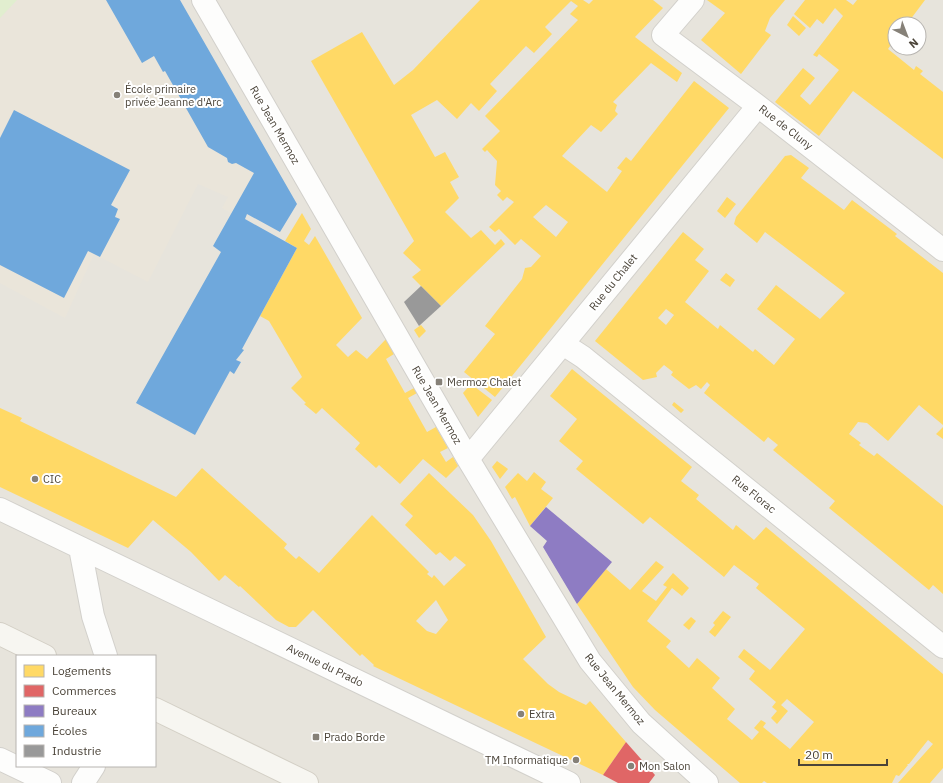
<svg xmlns="http://www.w3.org/2000/svg" width="943" height="783" viewBox="0 0 943 783" font-family="'IBM Plex Sans',sans-serif">
	<style>
		.residential { fill: #e7e4dc; fill-rule: evenodd }
		.education { fill: #eae5da }
		.green { fill: #e1eecf }
		.homes { fill: #ffd966; fill-rule: evenodd }
		.shops { fill: #e06666 }
		.offices { fill: #8e7cc3 }
		.schools { fill: #6fa8dc }
		.industry { fill: #999 }
		.lines { fill: none; stroke-linecap: round; stroke-linejoin: round }
		.street-casing { stroke: #d2d0cb; stroke-width: 24 }
		.secondary-casing { stroke: #d3cfc5; stroke-width: 24 }
		.street { stroke: #fdfdfc; stroke-width: 22 }
		.secondary { stroke: #f7f6f1; stroke-width: 22 }
		.poi-dot { fill: #868178; stroke: #fff; stroke-width: 1.5 }
		.labels { text-anchor: middle; dominant-baseline: central; stroke-width: 4; stroke-linejoin: round; paint-order: stroke }
		.poi-label { font-size: 11px; fill: #4b4439; stroke: #fff; text-anchor: start }
		.street-label { font-size: 11px; fill: #4b4439; stroke: #fff }
	</style>
	<rect width="100%" height="100%" fill="#f4f2ee"/>
	<path class="residential" d="M 0,0 L 943,0 L 943,783 L 0,783 ZM 895,24 L 919,24 L 919,48 L 895,48 ZM 17,656 L 155,656 L 155,766 L 17,766 Z"/>
	<path class="education" d="M 17,0 L 180,0 L 289,189 L 255,171 L 232,213 L 222,208 L 228,197 L 198,184 L 148,282 L 94,254 L 65,318 L 0,283 L 0,18 Z"/>
	<path class="green" d="M 0,0 L 17,0 L 0,18 Z"/>
	<path class="homes" d="M 480,0 L 583,0 L 589,4 L 593,0 L 653,0 L 663,8 L 635,37 L 682,73 L 677,82 L 651,63 L 613,102 L 617,105 L 615,111 L 618,114 L 601,132 L 591,125 L 562,156 L 607,192 L 622,171 L 617,168 L 626,157 L 631,161 L 694,81 L 729,108 L 495,397 L 464,372 L 495,334 L 485,326 L 522,279 L 525,268 L 531,267 L 541,256 L 521,239 L 515,245 L 499,229 L 495,232 L 489,227 L 514,202 L 507,197 L 503,201 L 497,195 L 501,191 L 495,185 L 497,161 L 487,150 L 485,152 L 482,149 L 500,131 L 485,116 L 578,20 L 570,14 L 578,6 L 571,1 L 545,27 L 552,34 L 534,53 L 526,46 L 490,84 L 497,91 L 479,111 L 471,103 L 457,119 L 437,100 L 411,115 L 435,157 L 445,152 L 459,177 L 450,182 L 459,198 L 445,212 L 471,238 L 481,230 L 495,245 L 501,239 L 505,244 L 441,306 L 412,277 L 421,270 L 403,253 L 414,241 L 311,61 L 362,32 L 394,85 L 413,70 ZM 546,205 L 568,222 L 556,237 L 533,217 Z
		M 707,0 L 785,0 L 770,18 L 765,31 L 771,35 L 741,74 L 701,40 L 725,13 Z
		M 805,0 L 846,0 L 853,5 L 857,0 L 925,0 L 907,24 L 895,24 L 895,39 L 888,49 L 914,70 L 916,66 L 923,71 L 920,74 L 943,92 L 943,159 L 853,91 L 819,136 L 775,102 L 803,68 L 815,78 L 800,96 L 810,105 L 839,70 L 819,54 L 817,57 L 813,55 L 843,16 L 835,8 L 823,24 L 817,19 L 810,28 L 794,14 Z
		M 793,16 L 806,28 L 799,36 L 787,25 Z
		M 791,155 L 809,168 L 801,178 L 844,210 L 852,200 L 897,234 L 895,236 L 943,273 L 943,425 L 919,405 L 888,441 L 867,423 L 858,422 L 849,434 L 861,443 L 859,445 L 874,456 L 877,453 L 943,506 L 943,594 L 933,585 L 929,590 L 829,508 L 835,501 L 773,450 L 778,445 L 768,437 L 764,442 L 704,393 L 710,385 L 707,382 L 701,389 L 696,385 L 689,389 L 671,375 L 673,372 L 664,365 L 656,373 L 657,377 L 643,380 L 595,341 L 683,232 L 704,249 L 695,260 L 709,271 L 685,302 L 718,329 L 720,325 L 753,352 L 755,349 L 774,365 L 795,339 L 757,309 L 776,285 L 820,319 L 845,293 L 765,232 L 757,243 L 734,224 L 736,217 L 785,156 ZM 666,309 L 674,315 L 666,325 L 658,318 Z
		M 727,197 L 736,204 L 725,218 L 717,211 Z
		M 302,213 L 311,229 L 304,241 L 309,245 L 315,236 L 362,318 L 336,345 L 348,357 L 356,350 L 367,359 L 386,339 L 394,354 L 386,359 L 405,393 L 414,388 L 417,393 L 408,398 L 427,432 L 436,427 L 448,448 L 440,452 L 446,462 L 453,457 L 458,466 L 446,478 L 423,459 L 400,484 L 379,465 L 376,468 L 355,449 L 360,443 L 322,408 L 316,414 L 304,404 L 306,403 L 291,388 L 302,377 L 269,321 L 260,316 L 297,248 L 285,241 Z
		M 726,273 L 735,280 L 730,287 L 720,280 Z
		M 421,325 L 426,331 L 419,338 L 414,330 Z
		M 572,369 L 692,467 L 681,481 L 699,495 L 696,499 L 733,530 L 736,525 L 754,540 L 766,527 L 943,674 L 943,768 L 930,783 L 898,783 L 933,744 L 928,740 L 909,764 L 907,764 L 908,765 L 899,776 L 896,775 L 892,783 L 767,783 L 764,781 L 762,783 L 740,783 L 655,710 L 633,687 L 577,604 L 606,569 L 630,590 L 656,561 L 664,567 L 642,591 L 656,601 L 667,587 L 663,585 L 673,573 L 689,588 L 682,596 L 672,588 L 647,621 L 671,641 L 666,647 L 689,668 L 697,658 L 720,678 L 712,688 L 735,709 L 727,719 L 752,740 L 759,732 L 754,728 L 761,720 L 766,723 L 763,727 L 790,749 L 814,722 L 787,699 L 781,705 L 788,711 L 777,724 L 771,718 L 777,711 L 772,707 L 776,702 L 749,679 L 755,671 L 738,657 L 744,649 L 770,670 L 805,629 L 756,588 L 759,584 L 734,565 L 724,577 L 650,517 L 643,524 L 576,469 L 583,461 L 559,441 L 577,419 L 550,396 Z
		M 471,384 L 492,400 L 478,417 L 463,393 Z
		M 674,402 L 684,410 L 681,413 L 672,405 Z
		M 0,408 L 22,418 L 20,421 L 176,497 L 202,468 L 287,544 L 284,548 L 296,559 L 299,556 L 319,573 L 372,515 L 429,572 L 427,574 L 432,578 L 434,575 L 444,586 L 446,584 L 466,565 L 455,556 L 450,561 L 440,552 L 436,555 L 405,525 L 413,516 L 400,504 L 429,473 L 473,515 L 491,541 L 546,637 L 523,659 L 548,684 L 559,692 L 586,705 L 590,701 L 626,742 L 603,775 L 373,666 L 374,665 L 362,654 L 360,656 L 313,610 L 296,627 L 289,627 L 276,620 L 240,586 L 239,587 L 225,575 L 219,581 L 191,552 L 153,520 L 128,548 L 0,487 ZM 436,600 L 448,620 L 436,634 L 427,631 L 416,621 Z
		M 943,427 L 943,439 L 936,434 Z
		M 497,461 L 508,469 L 500,479 L 492,467 Z
		M 534,472 L 546,482 L 541,489 L 553,498 L 530,526 L 515,497 L 512,499 L 505,487 L 518,473 L 527,481 Z
		M 723,611 L 731,617 L 715,637 L 709,632 L 715,625 L 713,623 Z
		M 691,617 L 696,621 L 689,630 L 683,625 Z"/>
	<path class="shops" d="M 626,742 L 655,775 L 649,783 L 618,783 L 603,775 Z"/>
	<path class="offices" d="M 546,507 L 612,562 L 577,604 L 543,547 L 547,541 L 530,526 Z"/>
	<path class="schools" d="M 106,0 L 180,0 L 297,204 L 280,232 L 247,214 L 245,219 L 297,248 L 242,349 L 244,350 L 236,360 L 241,362 L 234,374 L 230,371 L 195,435 L 136,403 L 221,252 L 213,246 L 254,173 L 236,163 L 232,164 L 228,162 L 227,158 L 208,147 L 165,71 L 163,72 L 154,56 L 142,63 Z
		M 14,110 L 130,170 L 111,205 L 118,209 L 115,217 L 120,219 L 100,257 L 88,251 L 64,298 L 0,265 L 0,138 Z"/>
	<path class="industry" d="M 421,286 L 441,306 L 419,326 L 404,302 Z"/>
	<g class="lines">
		<g class="street-casing">
			<path id="street" d="M 203,0 L 468,459 L 590,661 L 641,723 L 707,783
				M 693,0 L 663,35 L 758,106 L 943,250
				M 563,344 L 583,357 L 943,647
				M 468,459 L 758,106
				M 0,509 L 569,783
				M 80,548 L 93,616 L 106,656
				M 0,759 L 50,783
				M 83,783 L 94,766"/>
		</g>
		<g class="secondary-casing">
			<path id="secondary" d="M 0,634 L 45,656
				M 155,709 L 307,783"/>
		</g>
		<use href="#street" class="street"/>
		<use href="#secondary" class="secondary"/>
	</g>
	<g class="poi-dot">
		<circle cx="117" cy="95" r="4"/>
		<rect x="435" y="378" width="8" height="8" rx="2"/>
		<circle cx="35" cy="479" r="4"/>
		<circle cx="521" cy="714" r="4"/>
		<rect x="312" y="733" width="8" height="8" rx="2"/>
		<circle cx="576" cy="760" r="4"/>
		<circle cx="631" cy="766" r="4"/>
	</g>
	<g class="labels">
		<g class="poi-label">
			<text x="125" y="89">École primaire<tspan x="125" dy="13">privée Jeanne d'Arc</tspan></text>
			<text x="447" y="382">Mermoz Chalet</text>
			<text x="43" y="479">CIC</text>
			<text x="529" y="714">Extra</text>
			<text x="324" y="737">Prado Borde</text>
			<text x="568" y="760" text-anchor="end">TM Informatique</text>
			<text x="639" y="766">Mon Salon</text>
		</g>
		<g class="street-label">
			<text transform="translate(275 125) rotate(60)">Rue Jean Mermoz</text>
			<text transform="translate(786 127) rotate(38)">Rue de Cluny</text>
			<text transform="translate(613 282) rotate(-51)">Rue du Chalet</text>
			<text transform="translate(437 405) rotate(60)">Rue Jean Mermoz</text>
			<text transform="translate(754 494) rotate(39)">Rue Florac</text>
			<text transform="translate(325 665) rotate(26)">Avenue du Prado</text>
			<text transform="translate(615 689) rotate(51)">Rue Jean Mermoz</text>
		</g>
	</g>
	<rect x="16" y="655" width="140" height="112" fill="#ffffff" stroke="#b7b4b0"/>
	<rect x="24" y="665" width="20" height="12" fill="#ffd966" stroke="#b7b4b0"/>
	<text x="52" y="675" font-size="12" fill="#4b4439">Logements</text>
	<rect x="24" y="685" width="20" height="12" fill="#e06666" stroke="#b7b4b0"/>
	<text x="52" y="695" font-size="12" fill="#4b4439">Commerces</text>
	<rect x="24" y="705" width="20" height="12" fill="#8e7cc3" stroke="#b7b4b0"/>
	<text x="52" y="715" font-size="12" fill="#4b4439">Bureaux</text>
	<rect x="24" y="725" width="20" height="12" fill="#6fa8dc" stroke="#b7b4b0"/>
	<text x="52" y="735" font-size="12" fill="#4b4439">Écoles</text>
	<rect x="24" y="745" width="20" height="12" fill="#999999" stroke="#b7b4b0"/>
	<text x="52" y="755" font-size="12" fill="#4b4439">Industrie</text>
	<g transform="translate(907 36) rotate(138)"><circle r="19" fill="#ffffff" stroke="#b7b4b0"/>
	<path d="M0-3L7 15L0 10L-7 15Z" fill="#868178"/>
	<text y="-6" font-size="11" font-weight="bold" text-anchor="middle" fill="#4b4439">N</text>
	</g>
	<path d="M799 759v6h88v-6" fill="none" stroke="#4b4439" stroke-width="2"/>
	<text x="805" y="759" font-size="12" fill="#4b4439" stroke="#ffffff" stroke-width="3" paint-order="stroke">20 m</text>
</svg>
